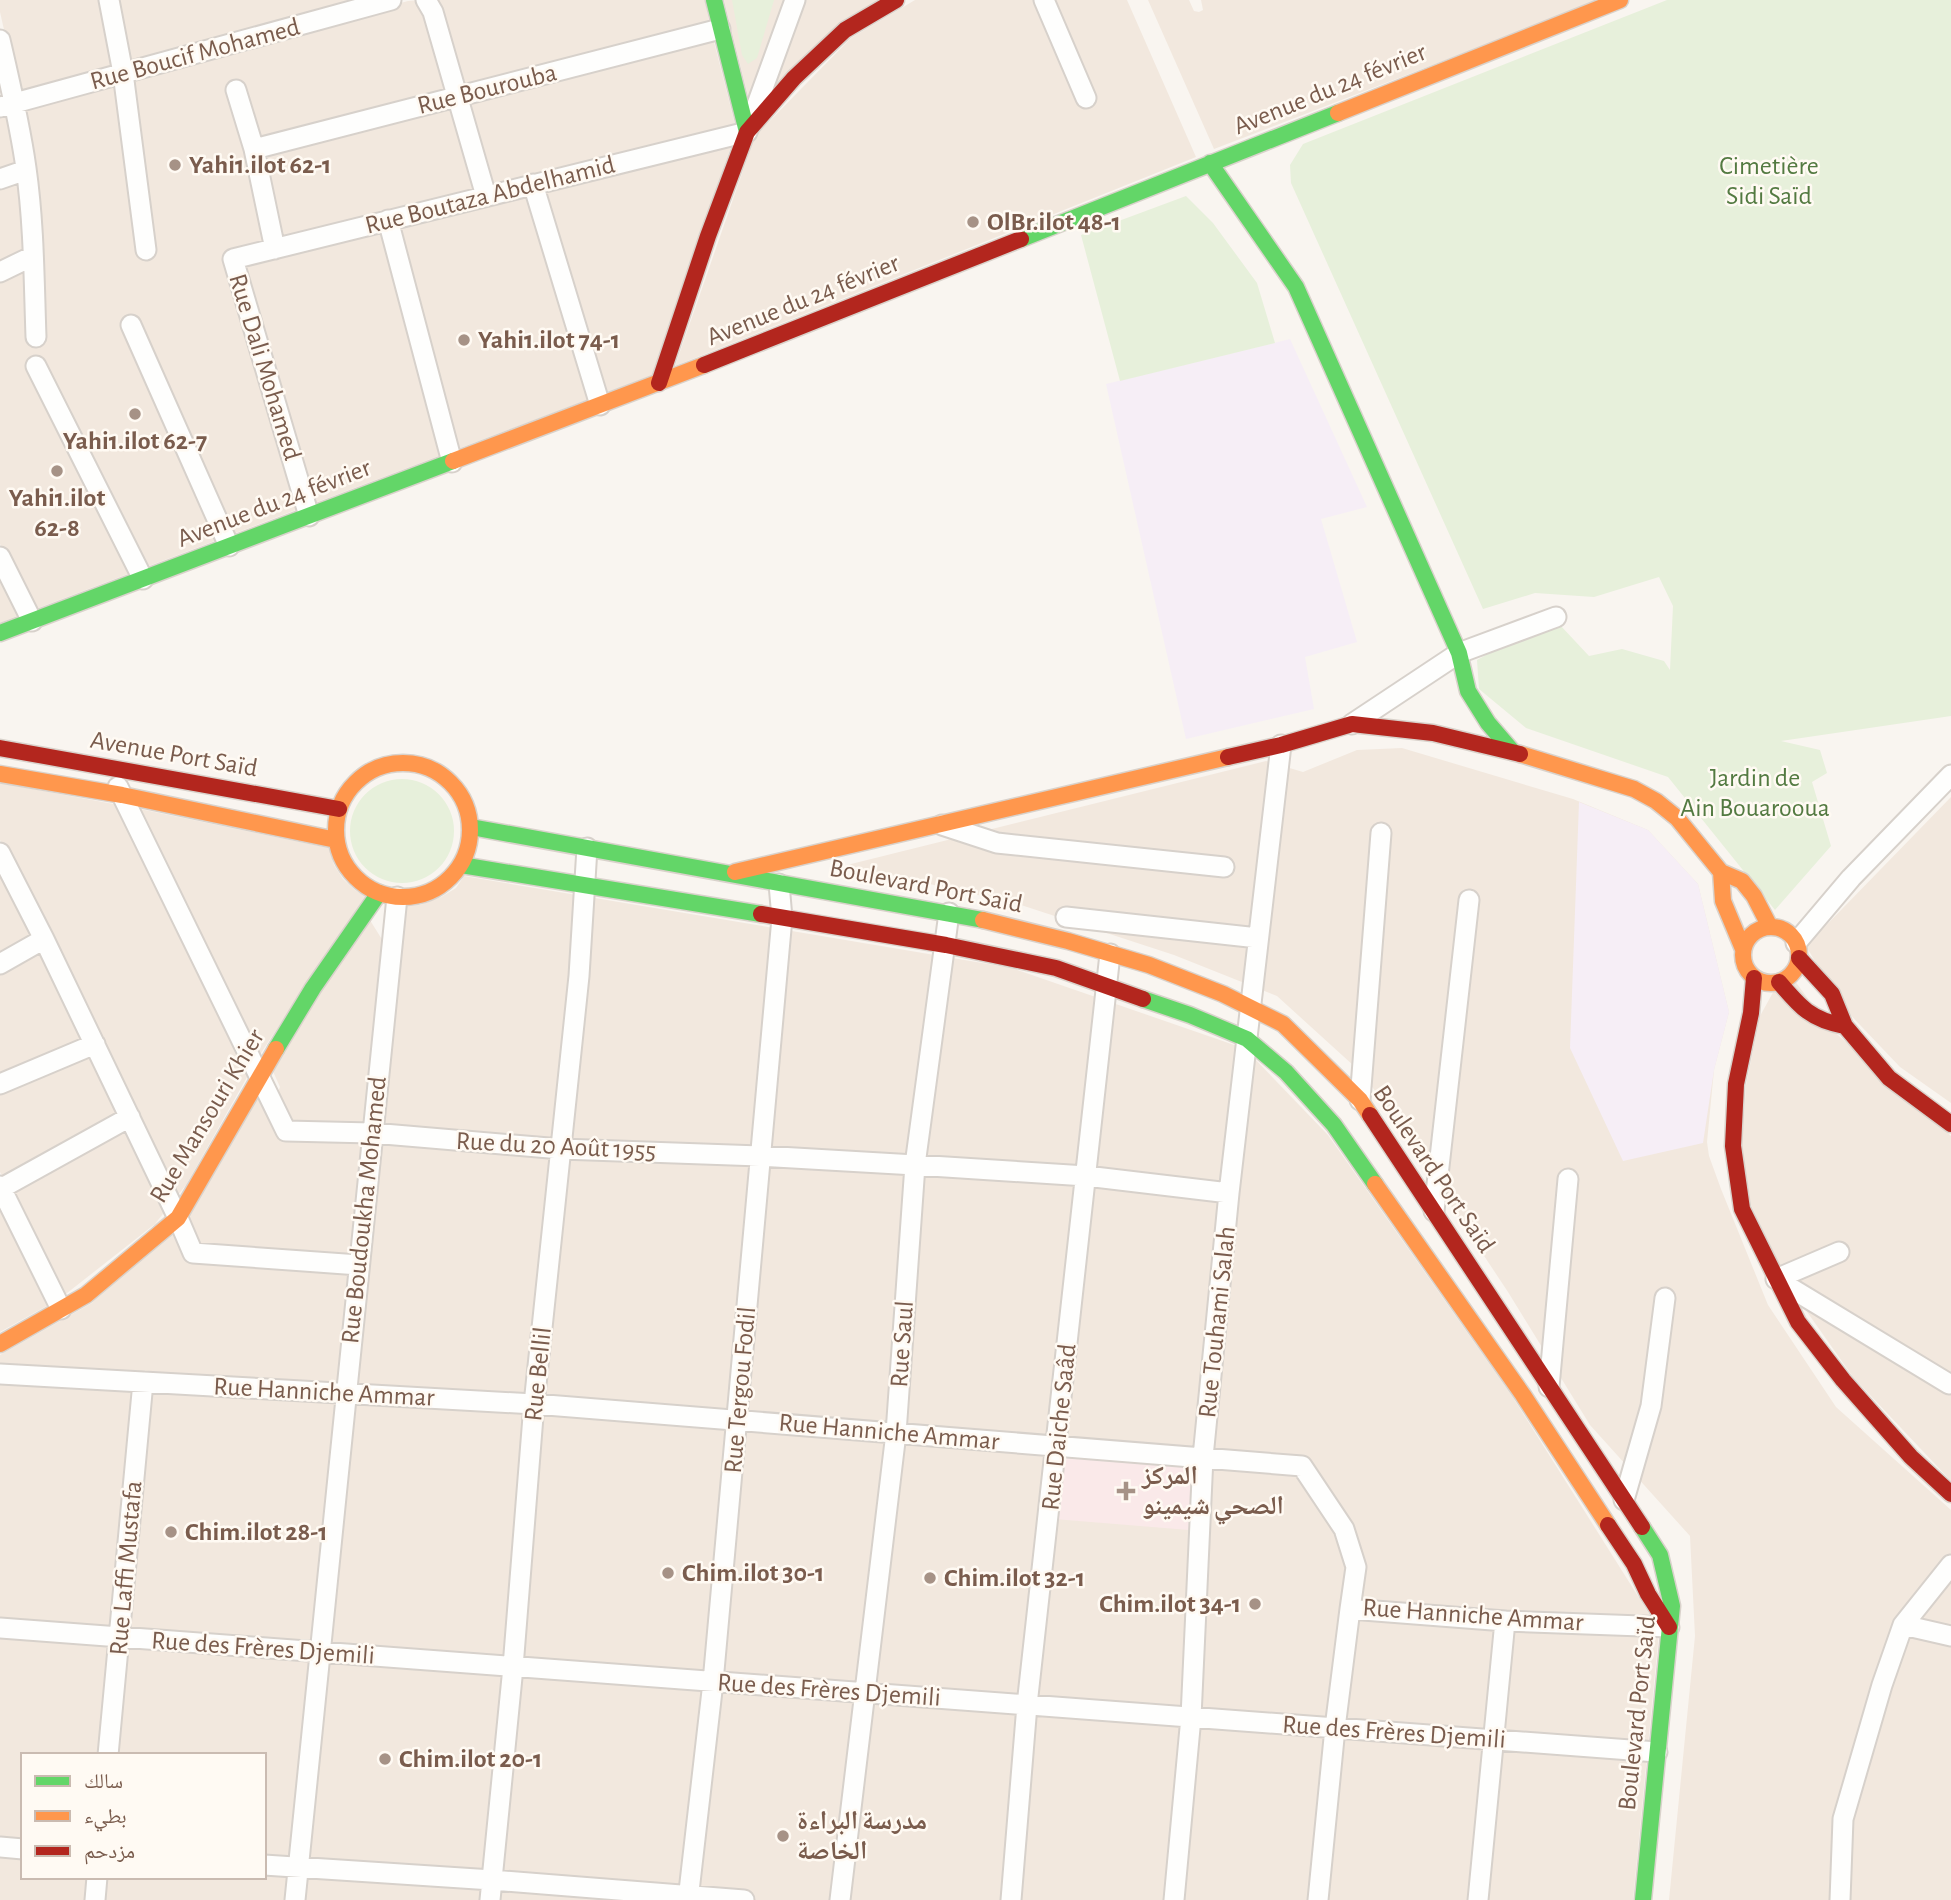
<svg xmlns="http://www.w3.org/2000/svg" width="1951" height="1900" viewBox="0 0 1951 1900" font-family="'Alegreya Sans','Noto Naskh Arabic',sans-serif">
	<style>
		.residential { fill: #f2e8de; fill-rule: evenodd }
		.education { fill: #f6eef6 }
		.medical { fill: #fae9e9 }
		.green { fill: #e7f0db }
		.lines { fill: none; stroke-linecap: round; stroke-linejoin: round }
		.street-casing { stroke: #d7d1cb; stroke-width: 23 }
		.fast-casing { stroke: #d9d2cb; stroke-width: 19 }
		.slow-casing { stroke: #d9d2cb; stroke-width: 19 }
		.jam-casing { stroke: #d9d2cb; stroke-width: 19 }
		.street { stroke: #fefefd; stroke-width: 19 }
		.fast { stroke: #63d668; stroke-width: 16 }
		.slow { stroke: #ff974d; stroke-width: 16 }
		.jam { stroke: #b3261e; stroke-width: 16 }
		.poi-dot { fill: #a69286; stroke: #fffaf3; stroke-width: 2.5 }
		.labels { text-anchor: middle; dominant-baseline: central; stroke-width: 5; stroke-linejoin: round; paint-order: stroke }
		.street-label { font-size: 26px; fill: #7a5c4d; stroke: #fffaf3 }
		.poi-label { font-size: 26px; font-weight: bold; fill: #7a5c4d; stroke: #fffaf3; text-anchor: start }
		.park-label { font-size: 26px; fill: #537a41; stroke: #fffaf3 }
	</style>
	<rect width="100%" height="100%" fill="#f9f5f0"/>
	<path class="residential" d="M 0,0 L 103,0 L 116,69 L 19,96 L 0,12 Z
		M 115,0 L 368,0 L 128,66 Z
		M 420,0 L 449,90 L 258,142 L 268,245 L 231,253 L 301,508 L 33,610 L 0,544 L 0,279 L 27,265 L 22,107 L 408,1 Z
		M 433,0 L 705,0 L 710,26 L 461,87 Z
		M 724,0 L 788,0 L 750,104 Z
		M 801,0 L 877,0 L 767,93 Z
		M 915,0 L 1038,0 L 1085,107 L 1089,107 L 1093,105 L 1093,99 L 1051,0 L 1127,0 L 1196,157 L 675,366 L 755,136 L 851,38 Z
		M 1148,0 L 1189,0 L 1194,11 L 1199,12 L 1203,10 L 1201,0 L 1601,0 L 1214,149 Z
		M 713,38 L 736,128 L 490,188 L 464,99 Z
		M 452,102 L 478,191 L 280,242 L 261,154 Z
		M 11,111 L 19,167 L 0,173 L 0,114 Z
		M 733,141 L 652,375 L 603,394 L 541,187 Z
		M 21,178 L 26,252 L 0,266 L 0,185 Z
		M 529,191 L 592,398 L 455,450 L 396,226 Z
		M 384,230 L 444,454 L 312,504 L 241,263 Z
		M 0,570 L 22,614 L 0,623 Z
		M 1402,748 L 1573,799 L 1648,830 L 1698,884 L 1729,1012 L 1714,1070 L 1707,1142 L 1709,1156 L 1721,1189 L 1768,1305 L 1836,1407 L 1951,1510 L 1951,1900 L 1669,1900 L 1695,1636 L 1690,1536 L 1590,1425 L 1508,1292 L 1365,1076 L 1277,996 L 1174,955 L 1021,905 L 847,865 L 1266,761 L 1303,772 L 1357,750 Z
		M 0,783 L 119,805 L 250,1072 L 177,1201 L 37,912 L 0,840 Z
		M 1951,797 L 1951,1103 L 1900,1067 L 1841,1005 L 1806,946 Z
		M 135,808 L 329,848 L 334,865 L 343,879 L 355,890 L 365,896 L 257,1059 Z
		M 0,867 L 36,936 L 0,957 Z
		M 464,876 L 1012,968 L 1240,1047 L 1209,1464 L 1299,1472 L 1338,1531 L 1350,1568 L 1345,1604 L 1510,1627 L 1659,1633 L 1633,1900 L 0,1900 L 0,1355 L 92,1303 L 260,1092 L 270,1111 L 280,1087 L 271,1067 L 368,917 L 383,941 L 402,906 L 420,905 L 441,897 L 456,888 ZM 23,1755 L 264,1755 L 264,1877 L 23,1877 Z
		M 42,947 L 87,1040 L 0,1077 L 0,971 Z
		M 1786,969 L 1829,1027 L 1951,1136 L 1951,1378 L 1790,1280 L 1782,1270 L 1751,1205 L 1742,1146 L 1746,1085 L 1760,1016 Z
		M 92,1052 L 122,1114 L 4,1180 L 0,1172 L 0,1091 Z
		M 1251,1055 L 1328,1135 L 1512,1396 L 1653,1620 L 1357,1603 L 1362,1569 L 1310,1467 L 1210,1452 Z
		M 127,1125 L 169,1213 L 62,1297 L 9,1191 Z
		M 0,1199 L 52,1303 L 0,1332 Z
		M 1798,1299 L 1951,1389 L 1951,1481 L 1853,1377 Z"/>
	<path class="education" d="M 1290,339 L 1367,507 L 1321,519 L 1357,642 L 1305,657 L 1314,709 L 1186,739 L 1106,384 Z
		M 1579,802 L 1648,830 L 1698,884 L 1729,1012 L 1714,1070 L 1703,1143 L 1623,1161 L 1570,1048 Z"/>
	<path class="medical" d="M 1062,1452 L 1197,1463 L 1189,1530 L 1054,1519 Z"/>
	<path class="green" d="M 732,0 L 774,0 L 757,58 L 748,64 L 742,55 Z
		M 1667,0 L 1951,0 L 1951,716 L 1781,741 L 1820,750 L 1827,773 L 1812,782 L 1831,846 L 1775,910 L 1668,777 L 1526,728 L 1479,689 L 1477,660 L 1513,640 L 1560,625 L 1589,656 L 1622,649 L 1664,661 L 1670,670 L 1673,606 L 1659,577 L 1594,597 L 1535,593 L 1483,609 L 1291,183 L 1290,165 L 1303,144 Z
		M 1186,196 L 1213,223 L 1257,283 L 1275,343 L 1120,381 L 1081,235 Z
		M350 831a52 52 0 1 1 104 0a52 52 0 1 1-104 0Z"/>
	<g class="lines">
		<g class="street-casing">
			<path id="street" d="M 109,0 L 123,73 L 146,250
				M 426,0 L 433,12 L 486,196
				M 1044,0 L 1086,98
				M 0,40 C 10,83 20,125 26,168 C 34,224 34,281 36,337
				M 236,90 L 254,149 L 275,249
				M 0,107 L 391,0
				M 254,149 L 720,29
				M 0,179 L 26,170
				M 533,184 L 600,405
				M 388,220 L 452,462
				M 0,272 L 33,256
				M 131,325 L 229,546
				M 36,366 L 143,579
				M 309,516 L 233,259 L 747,132 L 795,0
				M 0,557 L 32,621
				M 1352,724 L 1459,653 L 1556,617
				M 118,787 L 286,1131 L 372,1133 L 561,1149 L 760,1156 L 915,1165 L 1086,1176 L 1229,1193
				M 942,825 L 997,843 L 1224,867
				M 0,853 L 44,939 L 178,1218 L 193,1253 L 359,1265
				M 1066,917 L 1258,938
				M 1796,943 L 1851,878 L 1951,775
				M 0,964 L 44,939
				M 0,1084 L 95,1044
				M 1360,1100 L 1381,833
				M 0,1186 L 61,1309
				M 0,1189 L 130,1117
				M 1434,1211 L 1469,900
				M 1776,1279 L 1949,1384
				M 1776,1279 L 1839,1252
				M 0,1374 L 534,1404 L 1302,1466 L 1344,1529 L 1356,1567 L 1350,1609 L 1505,1621 L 1669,1627
				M 1549,1387 L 1568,1179
				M 1624,1500 L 1651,1406 L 1665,1298
				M 1903,1625 L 1951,1636
				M 0,1628 L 1657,1752
				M 108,1755 L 143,1382
				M 0,1847 L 23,1849
				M 264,1865 L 492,1880 L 744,1900
				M 95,1900 L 97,1877
				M 295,1900 L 397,897
				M 490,1900 L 513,1667 L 534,1404 L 579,976 L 587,848
				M 688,1900 L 713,1682 L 782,918 L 779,884
				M 840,1900 L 896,1433 L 915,1165 L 949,913
				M 1011,1900 L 1027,1705 L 1110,954
				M 1174,1900 L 1191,1717 L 1203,1457 L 1229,1193 L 1281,745
				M 1318,1900 L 1335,1728 L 1350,1609
				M 1478,1900 L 1505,1621
				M 1840,1900 L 1843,1819 L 1882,1685 L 1903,1625 L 1951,1565"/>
		</g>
		<g class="fast-casing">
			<path id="fast" d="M 714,0 L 747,132
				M 1210,163 L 1296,287 L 1459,653 L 1468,691 L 1488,723 L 1513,752
				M 1021,239 L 1338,113
				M 0,633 L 453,461
				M 471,827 L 983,920
				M 461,865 L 761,914
				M 1143,999 L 1190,1015 L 1247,1039 L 1286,1072 L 1334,1125 L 1375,1184
				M 276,1049 L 313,988 L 379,893
				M 1642,1527 L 1660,1555 L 1672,1606 L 1643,1900"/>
		</g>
		<g class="slow-casing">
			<path id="slow" d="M 1338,113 L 1620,0
				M 453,461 L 704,365
				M 1520,754 L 1634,789 L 1656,801 L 1677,818 L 1721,872 L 1742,881 L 1754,896 L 1770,927
				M336 830a67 67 0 1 1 134 0a67 67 0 1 1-134 0Z
				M 0,774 L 122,795 L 336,840
				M 735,872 L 1228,757
				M 1721,872 L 1723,901 L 1743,949
				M 983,920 L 1068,941 L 1149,965 L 1223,994 L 1283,1024 L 1360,1100 L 1370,1115
				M1743 955a28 28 0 1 1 56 0a28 28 0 1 1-56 0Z
				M 1375,1184 L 1523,1395 L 1608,1525
				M 0,1344 L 86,1295 L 178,1218 L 276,1049"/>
		</g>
		<g class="jam-casing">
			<path id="jam" d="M 704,365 L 1021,239
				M 659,383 L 708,236 L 747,132 L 794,78 L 845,30 L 896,0
				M 0,748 L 339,809
				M 1228,757 L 1281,745 L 1352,724 L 1433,733 L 1520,754
				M 761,914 L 946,945 L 1056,968 L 1143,999
				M 1799,958 L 1832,994 L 1845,1026 L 1889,1078 L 1951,1124
				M 1754,978 L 1751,1013 L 1736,1084 L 1733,1146 L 1742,1209 L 1798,1322 L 1843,1380 L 1911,1457 L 1951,1494
				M 1779,982 C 1800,1007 1811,1020 1845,1026
				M 1370,1115 L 1642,1527
				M 1608,1525 L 1634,1564 L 1648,1594 L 1669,1627"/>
		</g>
		<use href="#street" class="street"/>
		<use href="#fast" class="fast"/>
		<use href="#slow" class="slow"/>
		<use href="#jam" class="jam"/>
	</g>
	<g class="poi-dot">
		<circle cx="175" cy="165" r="7"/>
		<circle cx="973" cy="222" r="7"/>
		<circle cx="464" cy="340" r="7"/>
		<circle cx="135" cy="414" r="7"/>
		<circle cx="57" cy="471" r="7"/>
		<path d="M1122.5 1480.5h7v7h7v7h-7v7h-7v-7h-7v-7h7z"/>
		<circle cx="171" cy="1532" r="7"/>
		<circle cx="668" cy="1573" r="7"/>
		<circle cx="930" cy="1578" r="7"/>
		<circle cx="1255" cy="1604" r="7"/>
		<circle cx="385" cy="1759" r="7"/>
		<circle cx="783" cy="1836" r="7"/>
	</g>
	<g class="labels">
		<g class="street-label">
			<text transform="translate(195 54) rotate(-15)">Rue Boucif Mohamed</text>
			<text transform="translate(487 89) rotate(-14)">Rue Bourouba</text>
			<text transform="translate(1330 89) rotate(-22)">Avenue du 24 février</text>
			<text transform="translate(490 195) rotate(-14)">Rue Boutaza Abdelhamid</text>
			<text transform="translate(803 300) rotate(-22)">Avenue du 24 février</text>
			<text transform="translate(265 367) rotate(73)">Rue Dali Mohamed</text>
			<text transform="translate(274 503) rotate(-21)">Avenue du 24 février</text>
			<text transform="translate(174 754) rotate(10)">Avenue Port Saïd</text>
			<text transform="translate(926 886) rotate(11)">Boulevard Port Saïd</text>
			<text transform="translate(207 1116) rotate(-59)">Rue Mansouri Khier</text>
			<text transform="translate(556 1146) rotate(3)">Rue du 20 Août 1955</text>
			<text transform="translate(1434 1169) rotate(56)">Boulevard Port Saïd</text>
			<text transform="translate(364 1210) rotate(-84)">Rue Boudoukha Mohamed</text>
			<text transform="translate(1217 1322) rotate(-84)">Rue Touhami Salah</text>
			<text transform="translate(902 1344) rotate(-86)">Rue Saul</text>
			<text transform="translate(538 1374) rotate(-84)">Rue Bellil</text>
			<text transform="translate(740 1390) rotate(-85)">Rue Tergou Fodil</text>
			<text transform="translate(324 1392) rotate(3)">Rue Hanniche Ammar</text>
			<text transform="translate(1059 1427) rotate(-84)">Rue Daiche Saâd</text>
			<text transform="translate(889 1432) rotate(5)">Rue Hanniche Ammar</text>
			<text transform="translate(126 1568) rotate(-85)">Rue Laffi Mustafa</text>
			<text transform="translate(1473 1615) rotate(4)">Rue Hanniche Ammar</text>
			<text transform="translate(263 1648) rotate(4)">Rue des Frères Djemili</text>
			<text transform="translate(829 1690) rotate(4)">Rue des Frères Djemili</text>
			<text transform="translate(1637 1713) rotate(-84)">Boulevard Port Saïd</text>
			<text transform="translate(1394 1732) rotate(4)">Rue des Frères Djemili</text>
		</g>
		<g class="poi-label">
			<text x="189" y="165">Yahi1.ilot 62-1</text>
			<text x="987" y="222">OlBr.ilot 48-1</text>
			<text x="478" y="340">Yahi1.ilot 74-1</text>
			<text x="135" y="441" text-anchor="middle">Yahi1.ilot 62-7</text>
			<text x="57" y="498" text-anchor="middle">Yahi1.ilot<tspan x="57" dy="30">62-8</tspan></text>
			<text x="1142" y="1476">المركز<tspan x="1142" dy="30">الصحي شيمينو</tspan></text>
			<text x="185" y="1532">Chim.ilot 28-1</text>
			<text x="682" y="1573">Chim.ilot 30-1</text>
			<text x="944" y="1578">Chim.ilot 32-1</text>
			<text x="1241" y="1604" text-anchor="end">Chim.ilot 34-1</text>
			<text x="399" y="1759">Chim.ilot 20-1</text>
			<text x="797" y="1821">مدرسة البراءة<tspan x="797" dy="30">الخاصة</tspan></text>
		</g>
		<g class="park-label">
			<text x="1769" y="166">Cimetière<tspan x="1769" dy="30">Sidi Saïd</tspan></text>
			<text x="1755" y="778">Jardin de<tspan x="1755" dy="30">Ain Bouarooua</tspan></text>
		</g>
	</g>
	<rect x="21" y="1753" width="245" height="126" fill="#fffaf3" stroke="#cabbb1" stroke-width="2"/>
	<rect x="35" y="1776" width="35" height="10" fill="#63d668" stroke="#cabbb1" stroke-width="2"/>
	<text x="84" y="1788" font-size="21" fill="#7a5c4d">سالك</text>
	<rect x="35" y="1811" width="35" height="10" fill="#ff974d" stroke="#cabbb1" stroke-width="2"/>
	<text x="84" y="1823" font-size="21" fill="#7a5c4d">بطيء</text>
	<rect x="35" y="1846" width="35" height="10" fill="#b3261e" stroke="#cabbb1" stroke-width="2"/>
	<text x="84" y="1858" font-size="21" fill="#7a5c4d">مزدحم</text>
</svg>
